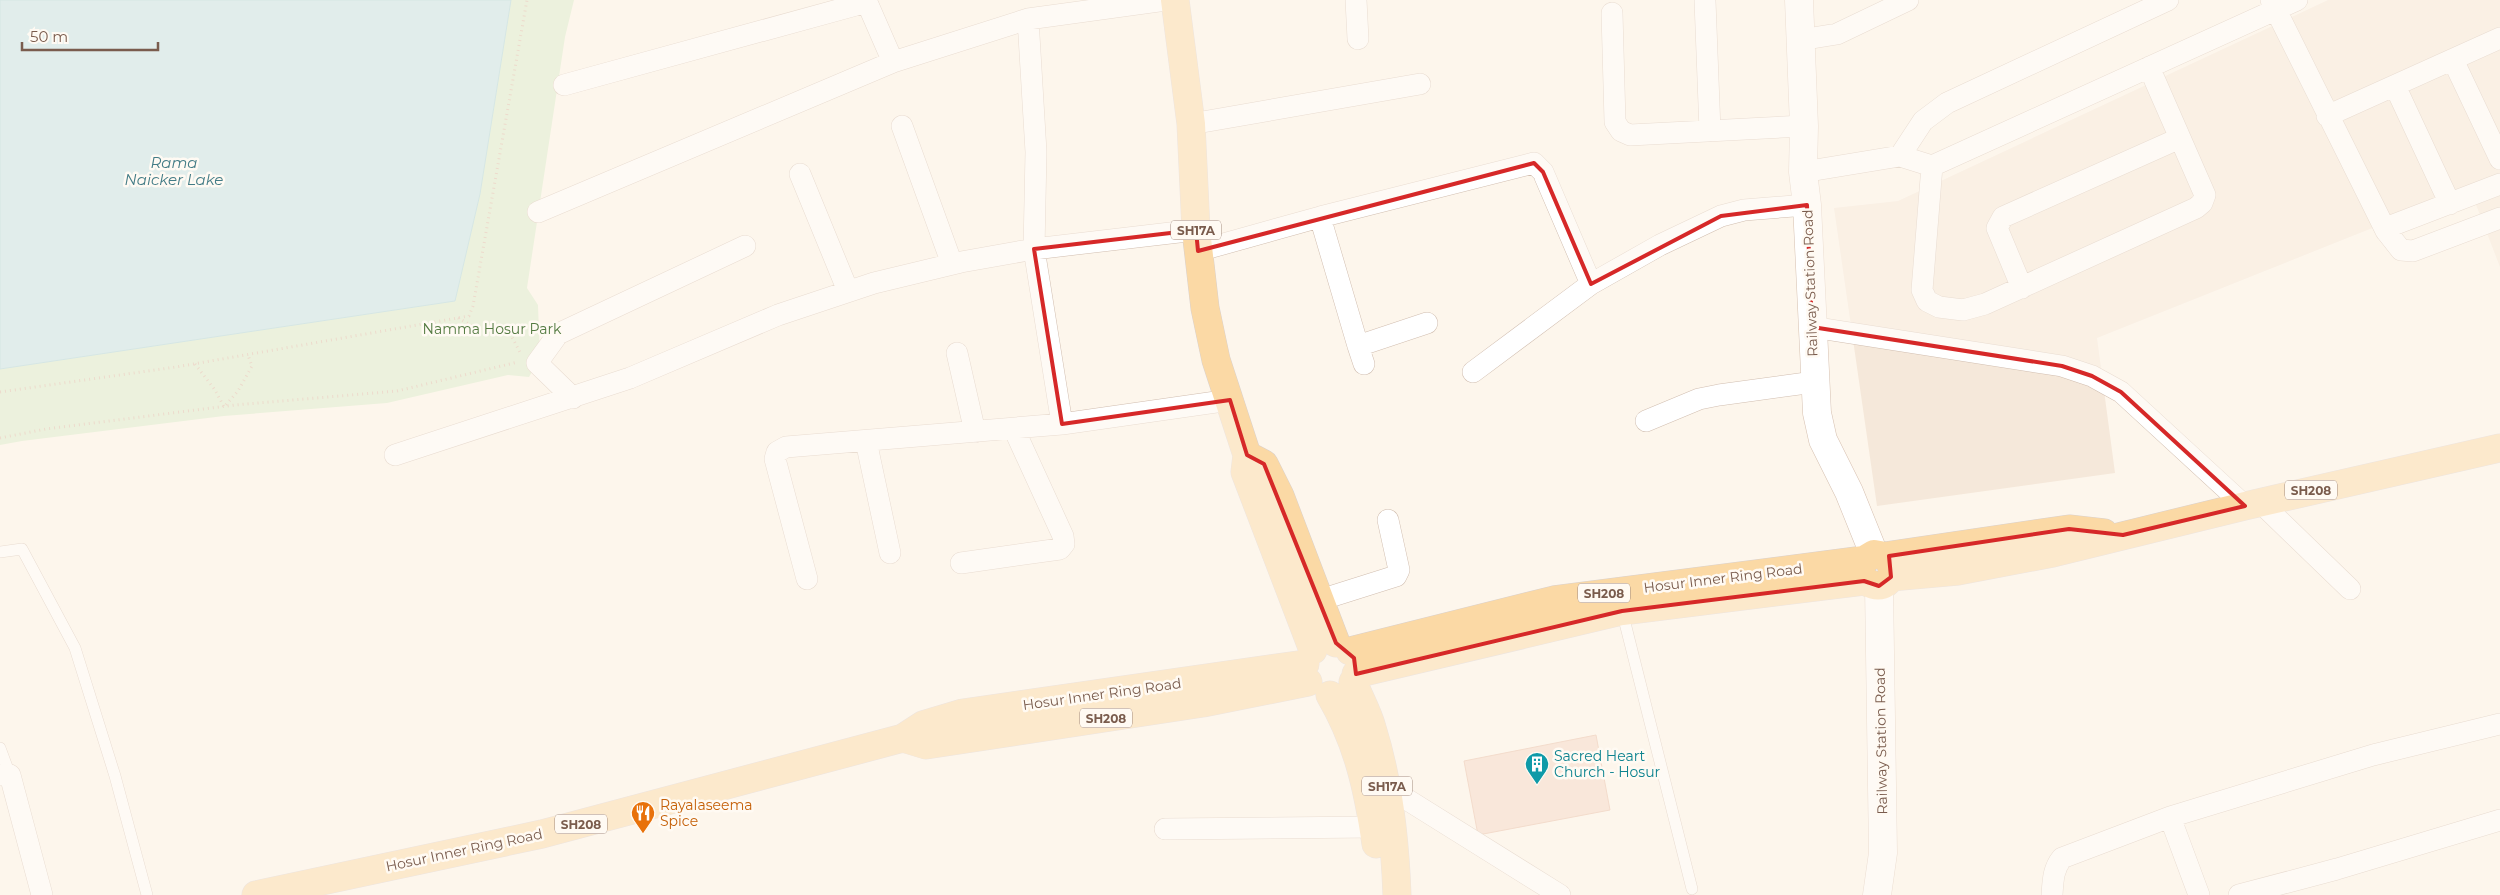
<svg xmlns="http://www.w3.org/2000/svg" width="2500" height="895" viewBox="0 0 2500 895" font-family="Montserrat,sans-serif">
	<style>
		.residential { fill: #f5e8da }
		.green { fill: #d8ecc9 }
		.water { fill: #bfe3e8; stroke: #a5d3da }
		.building { fill: #f3d5c3; stroke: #e6bba3 }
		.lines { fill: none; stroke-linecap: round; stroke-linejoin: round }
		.service-casing { stroke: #d1beb0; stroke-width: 12 }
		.minor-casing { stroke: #d1beb0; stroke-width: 22 }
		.secondary-casing { stroke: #d6c0b0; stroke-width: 29 }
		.primary-casing { stroke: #dad1cd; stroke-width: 29 }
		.path { stroke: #d9b8a5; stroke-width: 3; stroke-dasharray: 1 4; stroke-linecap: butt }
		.service { stroke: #fff; stroke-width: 11 }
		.minor { stroke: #fff; stroke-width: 21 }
		.secondary { stroke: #fff; stroke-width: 28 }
		.primary { stroke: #fbd9a5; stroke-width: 28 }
		.marked { fill: none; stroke: #d62828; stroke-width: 4; stroke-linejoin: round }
		.labels { text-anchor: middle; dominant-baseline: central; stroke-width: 5; stroke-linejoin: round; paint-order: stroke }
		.shield { fill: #fffaf3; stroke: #a28b7f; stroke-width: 1 }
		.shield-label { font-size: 12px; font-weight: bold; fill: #7a5c4d }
		.street-label { font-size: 14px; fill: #7a5c4d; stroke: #fffaf3 }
		.park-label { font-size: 14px; fill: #537a41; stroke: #fffaf3 }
		.culture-label { font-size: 14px; fill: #0d838f; stroke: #fffaf3; text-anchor: start }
		.food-label { font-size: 14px; fill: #c56008; stroke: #fffaf3; text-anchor: start }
		.water-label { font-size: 15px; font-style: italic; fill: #437c86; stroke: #fffaf3 }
	</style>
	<rect width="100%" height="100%" fill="#fdf6ec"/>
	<path class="residential" d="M 2328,0 L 2500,0 L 2500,267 L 2470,189 L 2097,338 L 2115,473 L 1877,506 L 1834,208 L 1898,201 Z"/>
	<path class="green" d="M 511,0 L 574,0 L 565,37 L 527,288 L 538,305 L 540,358 L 529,377 L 508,375 L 387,403 L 224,416 L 22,441 L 0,445 L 0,369 L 455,301 L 480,194 Z"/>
	<path class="water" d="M 0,0 L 511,0 L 480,194 L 455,301 L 0,369 Z"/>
	<path class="building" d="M 1596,735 L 1610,810 L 1478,835 L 1464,761 Z"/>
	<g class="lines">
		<g class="service-casing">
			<path id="service" d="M 0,552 L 22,549 L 75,648 L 115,776 L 147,895
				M 1622,611 L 1692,889
				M 0,748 L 10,775"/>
		</g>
		<g class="minor-casing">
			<path id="minor" d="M 866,0 L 893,62 L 1028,19 L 1166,0
				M 1356,0 L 1358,39
				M 2271,0 L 2386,231
				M 1705,1 L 1710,131
				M 1612,13 L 1615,122 L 1621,131 L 1630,135 L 1804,126
				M 1028,19 L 1036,152 L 1034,249 L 1062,424
				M 1800,40 L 1837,34 L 1908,0
				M 2453,60 L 2500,159
				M 564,85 L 867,2
				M 2395,86 L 2450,204
				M 2327,116 L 2500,38
				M 1191,124 L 1420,84
				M 902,126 L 952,264
				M 1900,156 L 1923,121 L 1947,103 L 2168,0
				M 1932,166 L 1922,290 L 1927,301 L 1939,307 L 1963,310 L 1985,304 L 2196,208 L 2202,203 L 2205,195 L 2149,67
				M 1803,172 L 1900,156 L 1932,166 L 2297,0
				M 800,174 L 848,291
				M 2500,184 L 2388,227 L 2386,231 L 2401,250 L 2413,251 L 2500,218
				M 538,212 L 893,62
				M 1320,217 L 1358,346 L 1427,323
				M 1198,251 L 1320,217 L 1534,163 L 1543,172 L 1591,284
				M 2022,288 L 1997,228 L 2003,217 L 2180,138
				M 1812,327 L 2062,366 L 2092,376 L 2121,392 L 2245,506
				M 1358,346 L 1364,364
				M 957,353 L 975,432
				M 1473,372 L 1591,284 L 1660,245 L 1721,216 L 1744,210 L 1807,205
				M 573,398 L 537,363 L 558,334 L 745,246
				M 1646,421 L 1699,399 L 1719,395 L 1814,382
				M 866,441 L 890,553
				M 395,455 L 630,378 L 778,315 L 874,283 L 961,262 L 1034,249 L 1196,230
				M 2261,503 L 2350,589
				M 961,563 L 1060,549 L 1064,544 L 1063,536 L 1014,429
				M 807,579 L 775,459 L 777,452 L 786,447 L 1062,424 L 1230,400
				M 1320,600 L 1396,576 L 1399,570 L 1388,520
				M 0,775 L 10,775 L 42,895
				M 1387,787 L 1560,895
				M 2170,817 L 2373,755 L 2500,724
				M 1165,829 L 1373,827
				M 2052,895 C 2053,881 2053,869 2062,858 L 2170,817 L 2199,895
				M 2239,895 L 2337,869 L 2500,820"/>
		</g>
		<g class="secondary-casing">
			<path id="secondary" d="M 1799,0 L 1804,126 L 1803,172 L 1807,205 L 1817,413 L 1823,440 L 1849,492 L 1874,554
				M 1877,895 L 1883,853 L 1879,586"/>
		</g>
		<g class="primary-casing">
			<path id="primary" d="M 1175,0 L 1191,124 L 1196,230 L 1205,308 L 1216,360 L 1247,455 L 1245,472 L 1313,650
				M 1247,455 L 1264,464 L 1280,496 L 1336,643
				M 1885,556 C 1906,578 1876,600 1859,573 L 1864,560 L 1874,554 L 1885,556 L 2069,529 L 2104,533
				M 1891,577 L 1958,571 L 2053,553 L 2245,506 L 2500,448
				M 1350,651 L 1554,600 L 1864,560
				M 1356,674 L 1622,611 L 1864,581
				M 1353,682 C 1359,697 1368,713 1372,728 C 1389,782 1395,839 1397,895
				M 1330,695 C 1358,743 1368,789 1376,844
				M 903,738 L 926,745 L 1203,703 L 1308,682
				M 256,895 L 542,834 L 903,738 L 923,725 L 963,713 L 1305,664"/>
		</g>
		<path class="path" d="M 458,318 L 482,331 L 506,326 L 521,354
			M 195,364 L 215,390 L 224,407 L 238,391 L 252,366 L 248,355
			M 0,392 L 176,367 L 469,316 L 473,306 L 527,0
			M 0,438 L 46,429 L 235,405 L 397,391 L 518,362"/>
		<use href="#service" class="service"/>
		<use href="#minor" class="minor"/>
		<use href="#secondary" class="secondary"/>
		<use href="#primary" class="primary"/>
	</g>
	<path d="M0 0H2500V895H0ZM 1534,163 L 1543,172 L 1591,284 L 1721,216 L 1807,205 L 1812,327 L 2062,366 L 2092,376 L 2121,392 L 2245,506 L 2123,535 L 2069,529 L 1889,556 L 1891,577 L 1879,586 L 1864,581 L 1622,611 L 1356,674 L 1354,658 L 1336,643 L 1264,464 L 1247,455 L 1230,400 L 1062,424 L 1034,249 L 1196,230 L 1198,251 Z" fill="#fdf6ec" fill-opacity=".55" fill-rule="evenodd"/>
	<path class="marked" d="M 1534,163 L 1543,172 L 1591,284 L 1721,216 L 1807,205 L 1812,327 L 2062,366 L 2092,376 L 2121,392 L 2245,506 L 2123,535 L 2069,529 L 1889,556 L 1891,577 L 1879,586 L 1864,581 L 1622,611 L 1356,674 L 1354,658 L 1336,643 L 1264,464 L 1247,455 L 1230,400 L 1062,424 L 1034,249 L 1196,230 L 1198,251 Z"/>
	<defs>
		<g id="building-pin" transform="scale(1.25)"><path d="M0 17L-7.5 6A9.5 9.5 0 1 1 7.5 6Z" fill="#0f9aa8" stroke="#fffaf3"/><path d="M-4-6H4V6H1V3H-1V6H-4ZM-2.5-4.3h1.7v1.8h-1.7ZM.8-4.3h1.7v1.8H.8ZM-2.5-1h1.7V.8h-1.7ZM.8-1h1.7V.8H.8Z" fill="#fff"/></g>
		<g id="restaurant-pin" transform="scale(1.25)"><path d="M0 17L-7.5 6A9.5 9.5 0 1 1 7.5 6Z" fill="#e8710a" stroke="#fffaf3"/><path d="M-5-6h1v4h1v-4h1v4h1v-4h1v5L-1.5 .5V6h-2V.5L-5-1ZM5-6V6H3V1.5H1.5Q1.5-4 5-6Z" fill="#fff"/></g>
	</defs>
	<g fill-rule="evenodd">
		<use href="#building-pin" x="1537" y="764"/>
		<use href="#restaurant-pin" x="643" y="813"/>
	</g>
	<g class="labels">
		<g class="shield">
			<rect x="1171" y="220.5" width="50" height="19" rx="4"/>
			<rect x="2285" y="480.5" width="52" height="19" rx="4"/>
			<rect x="1578" y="583.5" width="52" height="19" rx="4"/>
			<rect x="1080" y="708.5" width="52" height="19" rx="4"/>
			<rect x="1362" y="776.5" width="50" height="19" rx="4"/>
			<rect x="555" y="814.5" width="52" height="19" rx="4"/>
		</g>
		<g class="shield-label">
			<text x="1196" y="230">SH17A</text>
			<text x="2311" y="490">SH208</text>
			<text x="1604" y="593">SH208</text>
			<text x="1106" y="718">SH208</text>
			<text x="1387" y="786">SH17A</text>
			<text x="581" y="824">SH208</text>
		</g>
		<g class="street-label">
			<text transform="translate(1810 283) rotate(-92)">Railway Station Road</text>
			<text transform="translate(1723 578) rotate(-7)">Hosur Inner Ring Road</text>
			<text transform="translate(1102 694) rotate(-8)">Hosur Inner Ring Road</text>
			<text transform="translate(1881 741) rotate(-91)">Railway Station Road</text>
			<text transform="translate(464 850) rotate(-12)">Hosur Inner Ring Road</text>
		</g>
		<g class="park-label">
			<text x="492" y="329">Namma Hosur Park</text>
		</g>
		<g class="culture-label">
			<text x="1554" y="756">Sacred Heart<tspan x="1554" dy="16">Church - Hosur</tspan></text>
		</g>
		<g class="food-label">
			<text x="660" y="805">Rayalaseema<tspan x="660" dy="16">Spice</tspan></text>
		</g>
		<g class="water-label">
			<text x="174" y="162">Rama<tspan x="174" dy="17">Naicker Lake</tspan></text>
		</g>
	</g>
	<path d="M22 42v8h136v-8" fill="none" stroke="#7a5c4d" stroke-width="2.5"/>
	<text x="30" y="42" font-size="15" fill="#7a5c4d" stroke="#fffaf3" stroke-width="4" paint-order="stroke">50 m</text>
</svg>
